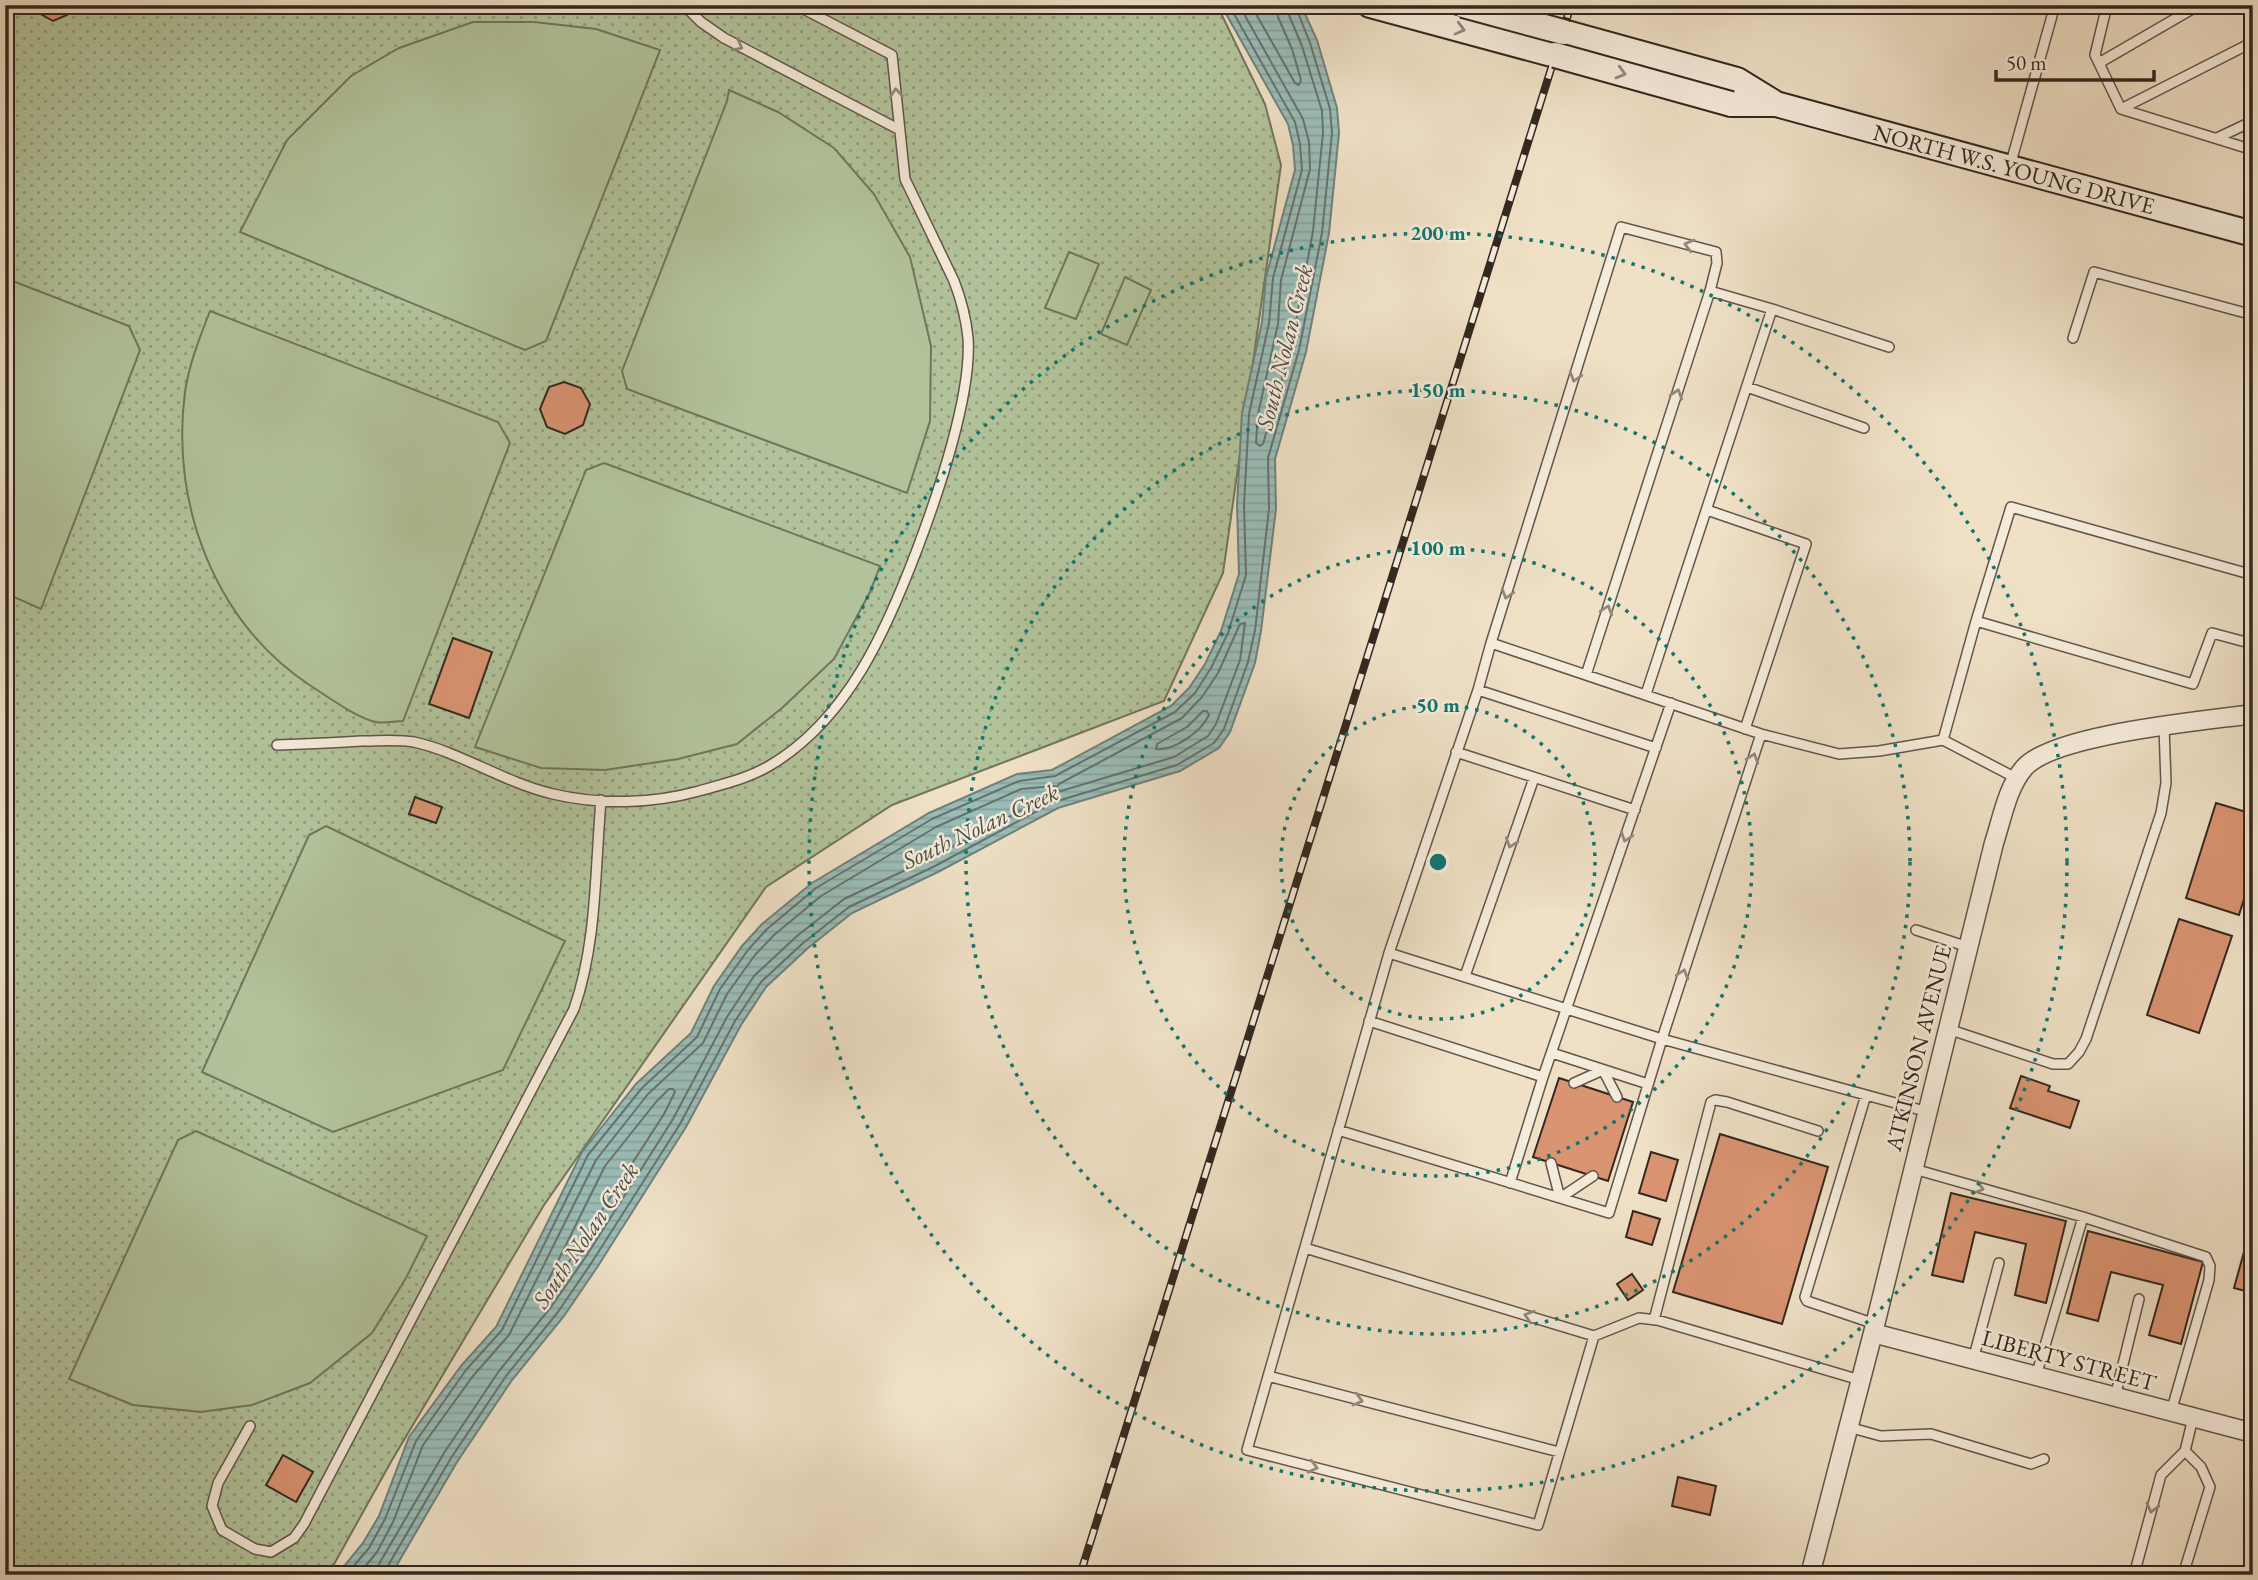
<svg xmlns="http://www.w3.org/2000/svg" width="2258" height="1580" viewBox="0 0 2258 1580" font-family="'EB Garamond',serif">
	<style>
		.grass { fill: url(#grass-dots); stroke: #72755e; stroke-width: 2 }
		.garden { fill: #b2c39b; stroke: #72755e; stroke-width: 2 }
		.water { fill: url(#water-rules); stroke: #71817b; stroke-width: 2 }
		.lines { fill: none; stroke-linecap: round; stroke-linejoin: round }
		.shore { stroke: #66726c; stroke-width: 2 }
		.building { fill: #da9471; stroke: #332720; stroke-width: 2 }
		.lane-casing { stroke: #62554a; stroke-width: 12 }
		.street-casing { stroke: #62554a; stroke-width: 21 }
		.secondary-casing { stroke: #332720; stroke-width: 28 }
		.lane { stroke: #f5ebda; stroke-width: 9 }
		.street { stroke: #f5ebda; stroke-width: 18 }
		.secondary { stroke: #f5ebda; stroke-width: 24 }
		.rail-casing { stroke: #332720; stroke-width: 8 }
		.rail { stroke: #f5ebda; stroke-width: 5; stroke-dasharray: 16; stroke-linecap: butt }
		.secondary-bridge-casing { stroke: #332720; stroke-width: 28; stroke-linecap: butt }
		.secondary-bridge { stroke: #f5ebda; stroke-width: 24 }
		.oneway { stroke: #94897d }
		.ring { fill: none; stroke: #0f766e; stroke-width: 3.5; stroke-dasharray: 3.5 7 }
		.labels { text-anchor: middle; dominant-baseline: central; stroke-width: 5; stroke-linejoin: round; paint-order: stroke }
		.street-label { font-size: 23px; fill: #332720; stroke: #f5ebda }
		.water-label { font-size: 24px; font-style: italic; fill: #4d4c46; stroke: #f5ebda }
		.centre { fill: #0f766e; stroke: #f5ebda; stroke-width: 3.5 }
		.ring-label { font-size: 21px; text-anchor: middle; font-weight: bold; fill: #0f766e; stroke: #f5ebda; stroke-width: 5; stroke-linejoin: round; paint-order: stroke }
	</style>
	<defs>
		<pattern id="grass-dots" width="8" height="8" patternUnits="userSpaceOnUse" patternTransform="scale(1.75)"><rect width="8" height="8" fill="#b2c39b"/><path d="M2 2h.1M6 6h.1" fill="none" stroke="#919e7e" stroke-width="1.8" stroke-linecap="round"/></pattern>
		<pattern id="water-rules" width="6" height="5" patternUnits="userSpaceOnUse" patternTransform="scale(1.75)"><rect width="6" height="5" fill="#9abdb8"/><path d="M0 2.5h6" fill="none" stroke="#85a29e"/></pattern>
	</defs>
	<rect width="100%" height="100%" fill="#efe0c6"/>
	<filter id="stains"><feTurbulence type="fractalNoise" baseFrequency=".00286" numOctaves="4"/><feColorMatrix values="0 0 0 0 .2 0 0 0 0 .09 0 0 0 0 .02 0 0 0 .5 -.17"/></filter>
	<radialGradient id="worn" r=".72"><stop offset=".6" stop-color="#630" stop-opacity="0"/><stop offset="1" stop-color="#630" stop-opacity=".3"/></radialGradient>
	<path class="grass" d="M 5,5 L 1217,5 L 1265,104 L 1281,165 L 1223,573 L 1164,701 L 892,805 L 766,887 L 544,1205 L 392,1460 L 328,1575 L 5,1575 Z"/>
	<path class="garden" d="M 473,22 L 534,22 L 596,29 L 660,50 L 546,341 L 525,350 L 240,232 L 287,140 L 351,76 L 399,48 Z
		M 729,90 L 778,112 L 834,148 L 874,194 L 910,257 L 931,346 L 930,421 L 907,493 L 627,389 L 622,371 L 727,101 Z
		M 1069,252 L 1099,264 L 1076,319 L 1045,308 Z
		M 1125,277 L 1151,290 L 1127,345 L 1101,334 Z
		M 5,278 L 129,326 L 140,350 L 41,609 L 5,593 Z
		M 210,311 L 498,422 L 510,443 L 403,721 C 395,721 384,724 376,722 C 357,718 328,697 311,686 C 215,623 170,504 185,392 C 189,364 200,337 210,311 Z
		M 604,463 L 880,566 L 870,592 L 834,659 L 782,708 L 737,744 L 678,759 L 605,770 L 541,768 L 475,747 L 586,470 Z
		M 326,826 L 565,941 L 503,1070 L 333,1132 L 202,1072 L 309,835 Z
		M 196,1131 L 427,1236 L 406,1278 L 372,1333 L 310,1383 L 252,1405 L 201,1412 L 133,1405 L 69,1379 L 178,1140 Z"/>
	<path class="water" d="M 1221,5 L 1301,5 L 1317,40 L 1337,108 L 1339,133 L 1329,233 L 1306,352 L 1275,459 L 1276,509 L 1261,631 L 1255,663 L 1230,732 L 1219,748 L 1180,771 L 1058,808 L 938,872 L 852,913 L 808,948 L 766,987 L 741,1025 L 686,1127 L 598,1266 L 564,1316 L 512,1380 L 457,1462 L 391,1575 L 337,1575 L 363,1543 L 379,1516 L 409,1437 L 461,1366 L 496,1327 L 582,1152 L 636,1084 L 691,1033 L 714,986 L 742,946 L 762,924 L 812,883 L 929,813 L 1017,774 L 1052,770 L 1171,706 L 1189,688 L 1205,664 L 1221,631 L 1239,574 L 1237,505 L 1242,413 L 1262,322 L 1266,277 L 1295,170 L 1293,145 L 1288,124 Z"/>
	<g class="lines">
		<path class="shore" d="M 1239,5 L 1303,119 L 1309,142 L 1310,169 L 1281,280 L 1278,324 L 1258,414 L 1256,443 L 1260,446 L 1263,444 L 1291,348 L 1313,231 L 1323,133 L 1322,111 L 1302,46 L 1288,13 L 1286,5
			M 1251,5 L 1295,83 L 1299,85 L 1301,80 L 1292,49 L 1278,17 L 1276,5
			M 1203,711 L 1207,711 L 1209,715 C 1201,732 1174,751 1156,749 L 1157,744 L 1187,727 Z
			M 669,1089 L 673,1089 L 675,1092 L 664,1114 L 554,1285 L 549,1285 L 548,1281 L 605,1166 L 656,1102 Z
			M 346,1575 L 369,1548 L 385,1519 L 416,1441 L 466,1370 L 502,1330 L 588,1155 L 642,1088 L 697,1037 L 720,989 L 748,950 L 767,929 L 816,888 L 932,819 L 1019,781 L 1055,776 L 1175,712 L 1195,693 L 1211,668 L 1228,633 L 1246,575 L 1244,505 L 1249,414 L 1269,323 L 1273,278 L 1302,170 L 1300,144 L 1295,122 L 1229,5
			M 358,1575 L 377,1552 L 393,1522 L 423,1445 L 473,1376 L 509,1335 L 596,1160 L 648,1094 L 703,1043 L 727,994 L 755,955 L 774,935 L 821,896 L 936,827 L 1021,789 L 1054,786 L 1057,787 L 1059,784 L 1182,718 L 1202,697 L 1218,673 L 1240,624 L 1245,623 L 1240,660 L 1216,724 L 1208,736 L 1174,757 L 1061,791 L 1057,789 L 1056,792 L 931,858 L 844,899 L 797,936 L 754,976 L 727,1017 L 673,1119 L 585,1258 L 551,1307 L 499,1371 L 444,1453 L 379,1564 L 376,1575
			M 385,1575 L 386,1569 L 451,1458 L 506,1376 L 558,1312 L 592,1262 L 680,1124 L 735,1021 L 761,982 L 803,943 L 849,907 L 935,866 L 1054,802 L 1177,765 L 1214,743 L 1224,729 L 1248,662 L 1255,630 L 1269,509 L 1268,458 L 1299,350 L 1322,233 L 1332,133 L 1330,109 L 1310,43 L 1295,5"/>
	</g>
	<path class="building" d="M 36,5 L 71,5 L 67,15 L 53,21 L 39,13 Z
		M 564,382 L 581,388 L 590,404 L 583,425 L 565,434 L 547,427 L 540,409 L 549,387 Z
		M 453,638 L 492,652 L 469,718 L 429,704 Z
		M 415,797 L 442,807 L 436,823 L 409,814 Z
		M 2216,803 L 2253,814 L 2253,870 L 2239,915 L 2186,898 Z
		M 2179,919 L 2232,936 L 2199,1033 L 2147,1015 Z
		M 2021,1076 L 2050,1086 L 2048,1091 L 2079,1101 L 2070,1128 L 2010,1108 Z
		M 1559,1078 L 1633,1102 L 1608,1181 L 1533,1157 Z
		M 1720,1134 L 1828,1167 L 1782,1324 L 1673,1292 Z
		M 1651,1152 L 1678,1160 L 1666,1201 L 1639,1193 Z
		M 1951,1193 L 2066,1221 L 2046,1303 L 2015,1295 L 2026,1244 L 1975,1232 L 1963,1282 L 1932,1275 Z
		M 1633,1211 L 1660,1219 L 1652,1245 L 1626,1237 Z
		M 2088,1231 L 2203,1262 L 2181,1344 L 2149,1335 L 2163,1285 L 2111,1272 L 2098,1321 L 2067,1313 Z
		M 2247,1241 L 2253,1243 L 2253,1293 L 2234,1288 Z
		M 1632,1274 L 1643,1290 L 1628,1300 L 1617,1284 Z
		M 283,1455 L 313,1472 L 296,1502 L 266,1485 Z
		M 1678,1477 L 1716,1486 L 1710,1515 L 1672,1506 Z"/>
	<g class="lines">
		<g class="lane-casing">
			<path id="lane" d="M 684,5 L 701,22 L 724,38 L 900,130
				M 2107,5 L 2095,55 L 2121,109 L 2253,150
				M 2099,63 L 2199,5
				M 2121,109 L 2253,42
				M 2217,138 L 2253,121
				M 2010,166 L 2055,5
				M 1710,291 L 1772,309
				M 2073,338 L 2094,272 L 2253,315
				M 1747,387 L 1864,428
				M 1707,510 L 1806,544 L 1745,729
				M 1976,621 L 2011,507 L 2253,575
				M 1491,643 L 1621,227 L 1716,252 L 1717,263 L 1710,291 L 1586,675
				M 1478,690 L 1491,643 L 1761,734 L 1839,754 L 1879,751 L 1943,740
				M 1646,694 L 1772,309 L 1889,347
				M 277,745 C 305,744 333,743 361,741 C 378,741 397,739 414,742 C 460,752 505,783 553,794 C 600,805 652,804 699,791 C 723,784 747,779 769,766 C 848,720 887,629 918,547 C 938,494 972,394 968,338 C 966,318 961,299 954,281 L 905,179 L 892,55 L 796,5
				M 1656,748 L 1478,690 L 1389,953 L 1662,1039 L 1928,1112
				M 1456,752 L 1635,810
				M 2016,778 L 1943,740 L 1976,621 L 2193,684 L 2212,633 L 2253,644
				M 1916,930 L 1968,947
				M 1389,953 L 1247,1450 L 1538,1525 L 1594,1336
				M 1465,976 L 1534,778
				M 1369,1021 L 1543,1077
				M 1948,1029 L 2053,1064 L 2068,1064 L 2079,1052 L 2086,1039 L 2161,813 L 2166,783 L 2164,727
				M 1552,1053 L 1648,1084
				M 1574,1083 L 1603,1070 L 1617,1097
				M 1866,1095 L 1805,1297 L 1807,1301 L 1875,1324
				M 1338,1130 L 1609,1213 L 1662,1039 L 1761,734
				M 1551,1163 L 1560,1198 L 1593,1176
				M 1914,1169 L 2083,1217 L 2206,1257 L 2210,1266 L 2209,1280 L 2171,1412
				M 1510,1183 L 1543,1077 L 1671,703
				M 1305,1248 L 1594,1336 L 1639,1318 L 1657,1320 L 1860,1380
				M 1654,1320 L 1711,1102 L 1715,1100 L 1727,1102 L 1818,1131
				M 1973,1360 L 1999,1263
				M 1268,1376 L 1559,1452
				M 2036,1376 L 2083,1217
				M 2115,1397 L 2139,1299
				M 250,1426 L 218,1483 L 212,1506 L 222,1530 L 255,1549 L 271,1552 L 294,1538 L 304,1524 L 574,1009 C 597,943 595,870 601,800
				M 1848,1427 L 1881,1436 L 1931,1434 L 2031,1464 L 2044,1459
				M 2134,1575 L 2161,1475 L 2185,1451 L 2193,1418
				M 2183,1575 L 2210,1487 L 2201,1467 L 2185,1451"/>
		</g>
		<g class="street-casing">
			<path id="street" d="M 1873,1333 L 2253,1433
				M 1810,1575 L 1873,1333 L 1994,843 C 2002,819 2007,788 2024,768 C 2053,734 2204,721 2253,714"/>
		</g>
		<g class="secondary-casing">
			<path id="secondary" d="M 1370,5 L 1555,55
				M 1563,32 L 1737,80 L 1776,104
				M 1731,104 L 1776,104 L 2253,234"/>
		</g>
		<use href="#lane" class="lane"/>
		<use href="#street" class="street"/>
		<use href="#secondary" class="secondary"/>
		<g class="rail-casing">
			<path id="rail" d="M 1080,1575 L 1571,5"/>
		</g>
		<use href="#rail" class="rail"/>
		<g class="secondary-bridge-casing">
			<path id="secondary-bridge" d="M 1463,5 L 1563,32
				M 1555,55 L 1731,104"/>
		</g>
		<use href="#secondary-bridge" class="secondary-bridge"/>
	</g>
	<defs><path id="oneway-chevron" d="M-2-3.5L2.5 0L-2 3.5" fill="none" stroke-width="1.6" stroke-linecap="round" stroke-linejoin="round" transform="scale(1.75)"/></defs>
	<g class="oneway">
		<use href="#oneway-chevron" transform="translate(1460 29) rotate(15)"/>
		<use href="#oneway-chevron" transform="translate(738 46) rotate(28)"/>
		<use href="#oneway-chevron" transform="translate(1621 73) rotate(16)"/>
		<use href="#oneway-chevron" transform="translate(896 93) rotate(-95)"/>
		<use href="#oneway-chevron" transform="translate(1689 245) rotate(-165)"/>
		<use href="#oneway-chevron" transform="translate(1575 377) rotate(107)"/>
		<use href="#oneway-chevron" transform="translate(1677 394) rotate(-72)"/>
		<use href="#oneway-chevron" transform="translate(1507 594) rotate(107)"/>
		<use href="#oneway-chevron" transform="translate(1607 610) rotate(-72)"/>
		<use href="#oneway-chevron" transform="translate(1753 758) rotate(-72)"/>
		<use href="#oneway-chevron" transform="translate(1626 837) rotate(109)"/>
		<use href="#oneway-chevron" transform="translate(1511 843) rotate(109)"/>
		<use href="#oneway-chevron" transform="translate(1683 974) rotate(-72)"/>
		<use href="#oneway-chevron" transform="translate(1979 1188) rotate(16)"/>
		<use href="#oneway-chevron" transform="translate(1529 1316) rotate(-163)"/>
		<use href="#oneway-chevron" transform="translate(1358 1400) rotate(15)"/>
		<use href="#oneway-chevron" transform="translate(1313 1467) rotate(14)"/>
		<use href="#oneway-chevron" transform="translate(2152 1508) rotate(105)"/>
	</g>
	<g class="ring">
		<circle cx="1438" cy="862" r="157"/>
		<circle cx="1438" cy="862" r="314"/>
		<circle cx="1438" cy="862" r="472"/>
		<circle cx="1438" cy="862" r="629"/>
	</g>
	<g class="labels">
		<g class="street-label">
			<text transform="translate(2014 169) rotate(15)">NORTH W.S. YOUNG DRIVE</text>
			<text transform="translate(1918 1048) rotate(-76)">ATKINSON AVENUE</text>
			<text transform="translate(2069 1360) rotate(15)">LIBERTY STREET</text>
		</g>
		<g class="water-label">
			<text transform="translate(1284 347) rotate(-76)">South Nolan Creek</text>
			<text transform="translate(980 826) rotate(-25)">South Nolan Creek</text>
			<text transform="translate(585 1235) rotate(-56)">South Nolan Creek</text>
		</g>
	</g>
	<circle cx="1438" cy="862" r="10" class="centre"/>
	<g class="ring-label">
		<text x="1438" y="240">200 m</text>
		<text x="1438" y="397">150 m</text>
		<text x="1438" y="555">100 m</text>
		<text x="1438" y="712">50 m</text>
	</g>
	<rect width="2258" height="1580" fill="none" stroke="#efe0c6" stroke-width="28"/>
	<rect x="7" y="7" width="2244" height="1566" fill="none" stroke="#332720" stroke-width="3.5"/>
	<rect x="14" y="14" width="2230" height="1552" fill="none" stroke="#332720" stroke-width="2"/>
	<path d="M1996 70v10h158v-10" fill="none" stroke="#332720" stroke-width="3.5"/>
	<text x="2006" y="70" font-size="21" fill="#332720" stroke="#f5ebda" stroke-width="5" paint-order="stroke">50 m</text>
	<rect width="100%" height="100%" filter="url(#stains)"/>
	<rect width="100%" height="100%" fill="url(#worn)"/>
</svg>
